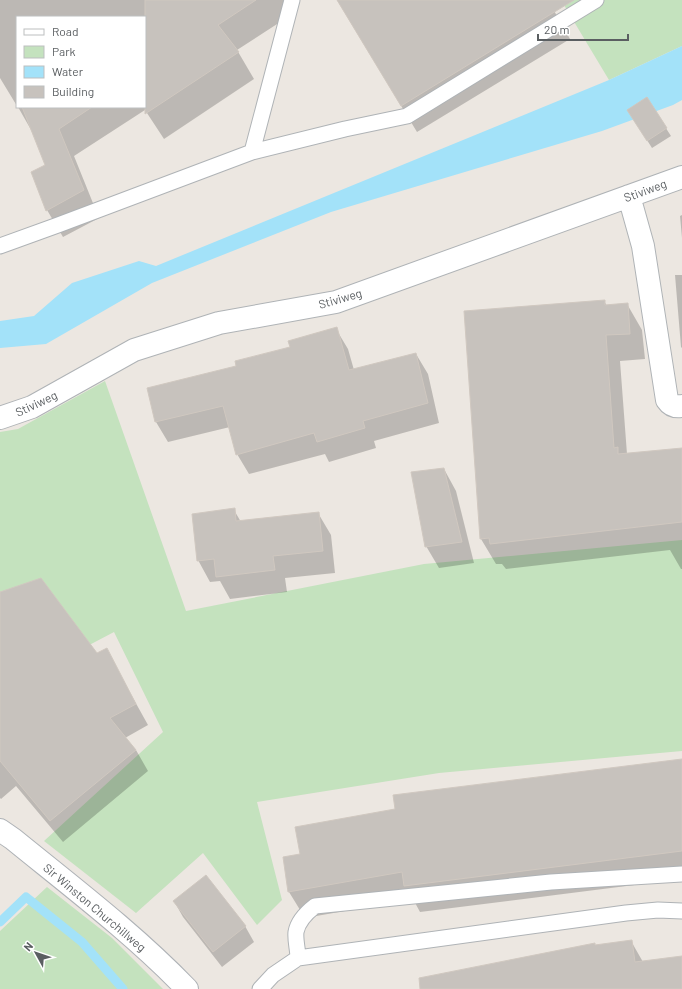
<svg xmlns="http://www.w3.org/2000/svg" width="682" height="989" viewBox="0 0 682 989" font-family="Barlow,sans-serif">
	<style>
		.green { fill: #c4e2be }
		.water { fill: #a3e2f9 }
		.shadow { fill: #0003 }
		.lines { fill: none; stroke-linecap: round; stroke-linejoin: round }
		.stream { stroke: #a3e2f9; stroke-width: 9 }
		.building { fill: #c7c2bd; stroke: #d0c8c0 }
		.lane-casing { stroke: #afb3b6; stroke-width: 17 }
		.street-casing { stroke: #afb3b6; stroke-width: 24 }
		.secondary-casing { stroke: #aeb2b6; stroke-width: 24 }
		.lane { stroke: #fff; stroke-width: 15 }
		.street { stroke: #fff; stroke-width: 22 }
		.secondary { stroke: #fff; stroke-width: 22 }
		.labels { text-anchor: middle; dominant-baseline: central; stroke-width: 4; stroke-linejoin: round; paint-order: stroke }
		.street-label { font-size: 12px; fill: #5a5e61; stroke: #fff }
	</style>
	<rect width="100%" height="100%" fill="#ece7e1"/>
	<path class="green" d="M 561,0 L 682,0 L 682,46 L 609,80 Z
		M 105,381 L 186,611 L 424,564 L 682,540 L 682,751 L 439,773 L 257,802 L 282,900 L 257,925 L 203,853 L 136,913 L 44,841 L 163,732 L 114,632 L 17,683 L 0,664 L 0,432 L 18,429 Z
		M 47,887 L 112,938 L 163,989 L 0,989 L 0,931 Z"/>
	<path class="water" d="M 682,46 L 682,100 L 673,105 L 602,131 L 331,212 L 152,283 L 46,344 L 0,348 L 0,321 L 34,316 L 72,283 L 139,261 L 156,266 L 609,80 Z"/>
	<path class="shadow" d="M 0,0 L 283,0 L 291,15 L 237,50 L 254,79 L 164,139 L 145,110 L 74,156 L 99,218 L 63,237 L 47,210 L 47,166 L 34,135 L 18,107 L 145,107 L 145,17 L 17,17 L 17,106 L 0,78 Z
		M 337,0 L 548,0 L 570,39 L 417,132 Z
		M 647,99 L 671,136 L 652,148 L 633,118 Z
		M 682,215 L 682,238 L 680,216 Z
		M 675,275 L 682,275 L 682,348 L 681,347 Z
		M 604,301 L 607,306 L 627,304 L 642,330 L 645,359 L 620,361 L 627,454 L 682,449 L 682,569 L 681,569 L 670,550 L 506,569 L 502,564 L 496,564 L 481,539 Z
		M 336,329 L 348,349 L 354,370 L 416,354 L 428,374 L 439,423 L 374,441 L 376,448 L 329,462 L 325,454 L 249,474 L 237,454 L 230,427 L 168,442 L 156,422 L 148,389 L 237,367 L 291,348 Z
		M 444,469 L 456,491 L 474,563 L 439,568 L 426,546 Z
		M 234,510 L 241,522 L 318,513 L 331,535 L 335,573 L 285,578 L 287,592 L 230,599 L 220,581 L 210,582 L 198,560 Z
		M 0,594 L 97,655 L 118,671 L 148,725 L 125,738 L 136,750 L 148,771 L 63,842 L 16,786 L 1,799 L 0,798 Z
		M 682,760 L 682,879 L 420,912 L 413,899 L 305,918 L 289,892 L 301,855 Z
		M 174,901 L 245,926 L 254,942 L 222,967 L 183,917 Z
		M 631,941 L 643,962 L 682,957 L 682,989 L 462,989 L 594,944 L 596,946 Z"/>
	<g class="lines">
		<path class="stream" d="M 0,922 L 26,897 L 82,942 L 123,989"/>
	</g>
	<path class="building" d="M 145,0 L 256,0 L 218,25 L 239,52 L 145,114 Z
		M 337,0 L 574,0 L 401,106 Z
		M 647,97 L 667,128 L 647,141 L 627,110 Z
		M 22,107 L 92,107 L 59,129 L 84,190 L 46,211 L 31,172 L 45,165 Z
		M 605,300 L 605,305 L 628,303 L 630,334 L 606,335 L 614,448 L 618,447 L 618,454 L 682,448 L 682,522 L 490,544 L 489,538 L 480,539 L 464,311 Z
		M 337,327 L 349,370 L 416,353 L 428,403 L 363,421 L 365,428 L 317,442 L 314,433 L 236,455 L 223,406 L 155,422 L 147,388 L 236,366 L 235,361 L 290,347 L 288,341 Z
		M 444,468 L 462,542 L 425,547 L 411,472 Z
		M 235,508 L 236,521 L 319,512 L 323,551 L 273,556 L 275,570 L 216,577 L 214,559 L 197,561 L 192,514 Z
		M 41,578 L 97,653 L 107,648 L 136,704 L 110,718 L 136,750 L 50,821 L 0,761 L 0,592 Z
		M 682,759 L 682,851 L 404,886 L 402,872 L 288,892 L 283,857 L 300,854 L 295,827 L 395,809 L 393,795 Z
		M 206,875 L 246,926 L 213,952 L 173,901 Z
		M 632,940 L 635,962 L 682,956 L 682,989 L 420,989 L 419,978 L 595,943 L 595,945 Z"/>
	<g class="lines">
		<g class="lane-casing">
			<path id="lane" d="M 252,152 L 292,0
				M 0,246 L 58,225 L 252,152 L 345,129 L 407,116 L 596,0
				M 298,958 C 298,950 295,940 296,932 C 298,921 306,913 315,906 L 551,882 L 682,874
				M 260,989 L 273,975 L 298,958 L 626,913 L 658,910 L 682,911"/>
		</g>
		<g class="street-casing">
			<path id="street" d="M 629,196 L 643,246 L 667,400 C 671,406 676,407 682,406
				M 0,418 L 32,407 L 134,350 L 219,323 L 336,302 L 682,177"/>
		</g>
		<g class="secondary-casing">
			<path id="secondary" d="M 0,830 L 13,839 C 72,887 134,934 187,989"/>
		</g>
		<use href="#lane" class="lane"/>
		<use href="#street" class="street"/>
		<use href="#secondary" class="secondary"/>
	</g>
	<g class="labels">
		<g class="street-label">
			<text transform="translate(645 190) rotate(-20)">Stiviweg</text>
			<text transform="translate(340 298) rotate(-16)">Stiviweg</text>
			<text transform="translate(36 403) rotate(-25)">Stiviweg</text>
			<text transform="translate(95 907) rotate(40)">Sir Winston Churchillweg</text>
		</g>
	</g>
	<rect x="16" y="16" width="130" height="92" fill="#ffffff" stroke="#bdbfc0"/>
	<rect x="24" y="29" width="20" height="6" fill="#ffffff" stroke="#bdbfc0"/>
	<text x="52" y="36" font-size="12" fill="#5a5e61">Road</text>
	<rect x="24" y="46" width="20" height="12" fill="#c4e2be" stroke="#bdbfc0"/>
	<text x="52" y="56" font-size="12" fill="#5a5e61">Park</text>
	<rect x="24" y="66" width="20" height="12" fill="#a3e2f9" stroke="#bdbfc0"/>
	<text x="52" y="76" font-size="12" fill="#5a5e61">Water</text>
	<rect x="24" y="86" width="20" height="12" fill="#c7c2bd" stroke="#bdbfc0"/>
	<text x="52" y="96" font-size="12" fill="#5a5e61">Building</text>
	<g transform="translate(36 953) rotate(310)" stroke="#ffffff" stroke-width="3" paint-order="stroke">
	<path d="M0-3L7 15L0 10L-7 15Z" fill="#5a5e61"/>
	<text y="-6" font-size="11" font-weight="bold" text-anchor="middle" fill="#5a5e61">N</text>
	</g>
	<path d="M538 34v6h90v-6" fill="none" stroke="#5a5e61" stroke-width="2"/>
	<text x="544" y="34" font-size="12" fill="#5a5e61" stroke="#ffffff" stroke-width="3" paint-order="stroke">20 m</text>
</svg>
